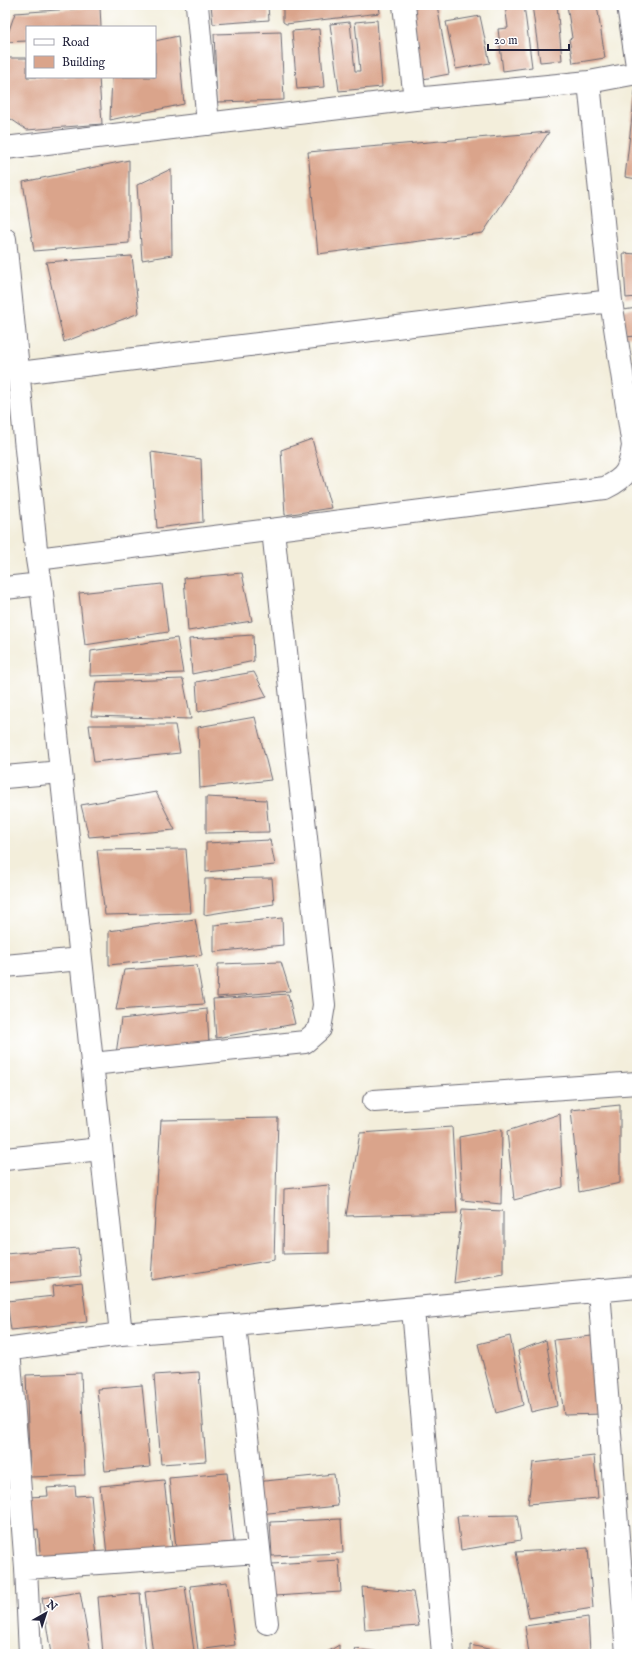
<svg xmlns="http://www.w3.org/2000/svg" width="642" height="1659" viewBox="0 0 642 1659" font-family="'IM FELL English',serif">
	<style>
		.building { fill: #daa48b }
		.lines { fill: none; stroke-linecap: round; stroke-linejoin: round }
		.street-casing { stroke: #6b6973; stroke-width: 24 }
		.street { stroke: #fff; stroke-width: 22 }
	</style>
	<rect width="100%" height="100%" fill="#fff"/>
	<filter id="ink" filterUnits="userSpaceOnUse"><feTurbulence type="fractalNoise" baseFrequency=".025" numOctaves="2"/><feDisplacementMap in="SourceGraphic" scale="8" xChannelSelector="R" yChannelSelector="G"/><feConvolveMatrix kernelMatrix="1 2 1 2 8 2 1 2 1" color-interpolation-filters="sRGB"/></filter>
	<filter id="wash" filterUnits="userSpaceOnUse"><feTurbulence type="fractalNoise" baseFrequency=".012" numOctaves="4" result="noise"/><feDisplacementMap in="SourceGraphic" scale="16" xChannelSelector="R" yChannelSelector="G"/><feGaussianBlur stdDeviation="0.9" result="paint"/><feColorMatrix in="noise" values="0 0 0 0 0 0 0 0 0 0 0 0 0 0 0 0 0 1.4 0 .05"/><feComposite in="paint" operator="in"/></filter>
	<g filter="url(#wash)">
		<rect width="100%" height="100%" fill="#f3eedb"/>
		<g id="blocks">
			<path class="building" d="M 211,5 L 268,5 L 269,20 L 213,24 Z
				M 283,5 L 379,5 L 380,13 L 286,24 L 283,22 Z
				M 410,5 L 437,5 L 449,74 L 423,79 Z
				M 505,5 L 524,5 L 532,67 L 503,71 L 498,29 L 508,28 Z
				M 532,5 L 557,5 L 562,60 L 540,62 Z
				M 567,5 L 597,5 L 605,58 L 573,63 L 569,39 L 572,38 Z
				M 100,7 L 101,27 L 27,27 L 27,41 L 5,42 L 15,13 Z
				M 480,16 L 490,63 L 456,69 L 446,22 Z
				M 377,20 L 382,87 L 339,91 L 330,24 L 350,22 L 355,71 L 360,71 L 355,22 Z
				M 319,29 L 324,87 L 297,89 L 292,31 Z
				M 281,32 L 284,100 L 217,102 L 214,34 Z
				M 178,36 L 184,104 L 110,120 L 112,77 L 155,77 L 155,41 Z
				M 5,58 L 27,58 L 27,77 L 99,77 L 102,124 L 27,130 L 5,115 Z
				M 635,91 L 637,92 L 637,179 L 625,177 Z
				M 549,132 L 483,233 L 318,254 L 308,152 Z
				M 129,160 L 129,243 L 34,251 L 23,182 Z
				M 171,169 L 172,255 L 142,260 L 137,185 Z
				M 623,253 L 637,254 L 637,297 L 626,298 Z
				M 132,256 L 139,313 L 64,342 L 46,262 Z
				M 637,308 L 637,336 L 625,337 L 623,310 Z
				M 312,439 L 331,508 L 285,515 L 281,450 Z
				M 151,452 L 201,459 L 203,522 L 157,528 Z
				M 242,573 L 252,621 L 188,631 L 184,578 Z
				M 162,584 L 168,632 L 85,645 L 79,593 Z
				M 253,635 L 254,661 L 192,674 L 189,639 Z
				M 177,638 L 183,673 L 90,676 L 91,651 Z
				M 254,672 L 267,697 L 198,712 L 196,682 Z
				M 183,679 L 191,719 L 91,716 L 96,682 Z
				M 255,717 L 271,780 L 200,788 L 198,727 Z
				M 89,725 L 175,725 L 180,753 L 94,762 Z
				M 156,792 L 175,830 L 89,837 L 81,805 Z
				M 206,797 L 266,800 L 269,832 L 206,833 Z
				M 270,840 L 275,865 L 206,872 L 206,843 Z
				M 186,849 L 191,913 L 105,915 L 97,850 Z
				M 272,878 L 274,904 L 204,915 L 205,879 Z
				M 282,918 L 283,945 L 214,952 L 214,925 Z
				M 195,919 L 202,955 L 109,965 L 109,931 Z
				M 281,962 L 290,991 L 217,997 L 218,964 Z
				M 197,965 L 204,1004 L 116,1010 L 124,970 Z
				M 288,994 L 295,1024 L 216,1038 L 213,999 Z
				M 207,1009 L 209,1044 L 116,1054 L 121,1019 Z
				M 620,1105 L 620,1183 L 579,1192 L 571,1110 Z
				M 560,1114 L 563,1187 L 514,1200 L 507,1131 Z
				M 278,1118 L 274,1260 L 151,1280 L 161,1120 Z
				M 452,1127 L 457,1213 L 346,1216 L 360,1133 Z
				M 502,1129 L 501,1204 L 462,1200 L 459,1137 Z
				M 329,1185 L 329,1253 L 283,1254 L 284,1189 Z
				M 637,1191 L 637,1205 L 636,1205 L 634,1192 Z
				M 462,1209 L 503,1211 L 503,1274 L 454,1283 Z
				M 78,1248 L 81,1276 L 5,1283 L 5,1254 Z
				M 82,1283 L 87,1322 L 11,1330 L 7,1301 L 54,1296 L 53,1286 Z
				M 510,1336 L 523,1405 L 496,1413 L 478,1344 Z
				M 592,1336 L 602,1414 L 564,1415 L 554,1340 Z
				M 546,1340 L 557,1406 L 531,1412 L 518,1351 Z
				M 199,1372 L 206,1461 L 161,1464 L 154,1375 Z
				M 81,1373 L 85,1475 L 30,1477 L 26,1375 Z
				M 142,1385 L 150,1467 L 105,1471 L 97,1389 Z
				M 594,1456 L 598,1498 L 528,1504 L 533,1463 Z
				M 227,1473 L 234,1542 L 176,1548 L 169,1478 Z
				M 334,1474 L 338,1506 L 259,1514 L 255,1482 Z
				M 164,1480 L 172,1549 L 107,1555 L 100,1486 Z
				M 75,1486 L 76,1496 L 91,1495 L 97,1557 L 41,1562 L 38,1529 L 32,1530 L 28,1497 L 48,1496 L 47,1488 Z
				M 517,1515 L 521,1540 L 461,1550 L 457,1516 Z
				M 341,1519 L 343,1553 L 272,1556 L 270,1522 Z
				M 588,1548 L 593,1608 L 529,1618 L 516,1552 Z
				M 339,1560 L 341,1592 L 274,1596 L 272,1564 Z
				M 227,1582 L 235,1645 L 198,1650 L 190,1586 Z
				M 185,1586 L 194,1651 L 153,1654 L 145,1592 Z
				M 362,1587 L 413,1592 L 419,1626 L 365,1630 Z
				M 80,1592 L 91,1654 L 51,1654 L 42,1598 Z
				M 140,1593 L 146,1654 L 103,1654 L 98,1597 Z
				M 588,1617 L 590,1652 L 529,1654 L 525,1626 Z
				M 339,1645 L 339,1654 L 324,1654 Z
				M 470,1645 L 502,1652 L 504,1654 L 470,1654 Z
				M 355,1649 L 389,1653 L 389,1654 L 356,1654 Z
				M 236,1650 L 237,1654 L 213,1654 L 213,1653 Z"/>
		</g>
	</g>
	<g filter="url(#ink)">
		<use href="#blocks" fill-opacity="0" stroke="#6b6973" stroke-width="1"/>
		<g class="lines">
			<g class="street-casing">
				<path id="street" d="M 197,5 L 208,124
					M 404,5 L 415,99
					M 628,5 L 637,66
					M 5,148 L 415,99 L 589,82 L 637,73
					M 5,239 L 37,559 L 41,584 L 121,1334
					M 19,373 L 611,301
					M 37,559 L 605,488 C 628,477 629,470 633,446 L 611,301 L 589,82
					M 5,588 L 41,584
					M 5,777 L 61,772
					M 5,966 L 81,959
					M 92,1064 L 305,1042 L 320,1029 L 324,1005 L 273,530
					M 374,1101 L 637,1083
					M 5,1159 L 101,1149
					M 599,1290 L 627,1654
					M 413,1309 L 443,1654
					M 235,1325 L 267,1623
					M 9,1349 L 26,1568 L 30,1654
					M 5,1350 L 121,1334 L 235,1325 L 637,1287
					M 26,1568 L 259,1552"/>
			</g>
			<use href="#street" class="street"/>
		</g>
	</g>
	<rect width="642" height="1659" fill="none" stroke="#fff" stroke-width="20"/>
	<rect x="26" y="26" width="130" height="52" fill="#ffffff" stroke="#a7a7b1"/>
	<rect x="34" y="39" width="20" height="6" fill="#ffffff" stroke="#a7a7b1"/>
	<text x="62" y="46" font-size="12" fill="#22223b">Road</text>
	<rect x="34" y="56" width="20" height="12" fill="#daa48b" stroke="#a7a7b1"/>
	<text x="62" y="66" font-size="12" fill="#22223b">Building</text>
	<g transform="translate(46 1613) rotate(39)" stroke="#ffffff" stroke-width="3" paint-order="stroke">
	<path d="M0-3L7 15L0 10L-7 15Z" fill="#22223b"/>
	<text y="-6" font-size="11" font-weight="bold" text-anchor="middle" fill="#22223b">N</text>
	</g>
	<path d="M488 44v6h81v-6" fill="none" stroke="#22223b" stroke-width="2"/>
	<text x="494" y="44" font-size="12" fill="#22223b" stroke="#ffffff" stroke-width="3" paint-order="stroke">20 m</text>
</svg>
